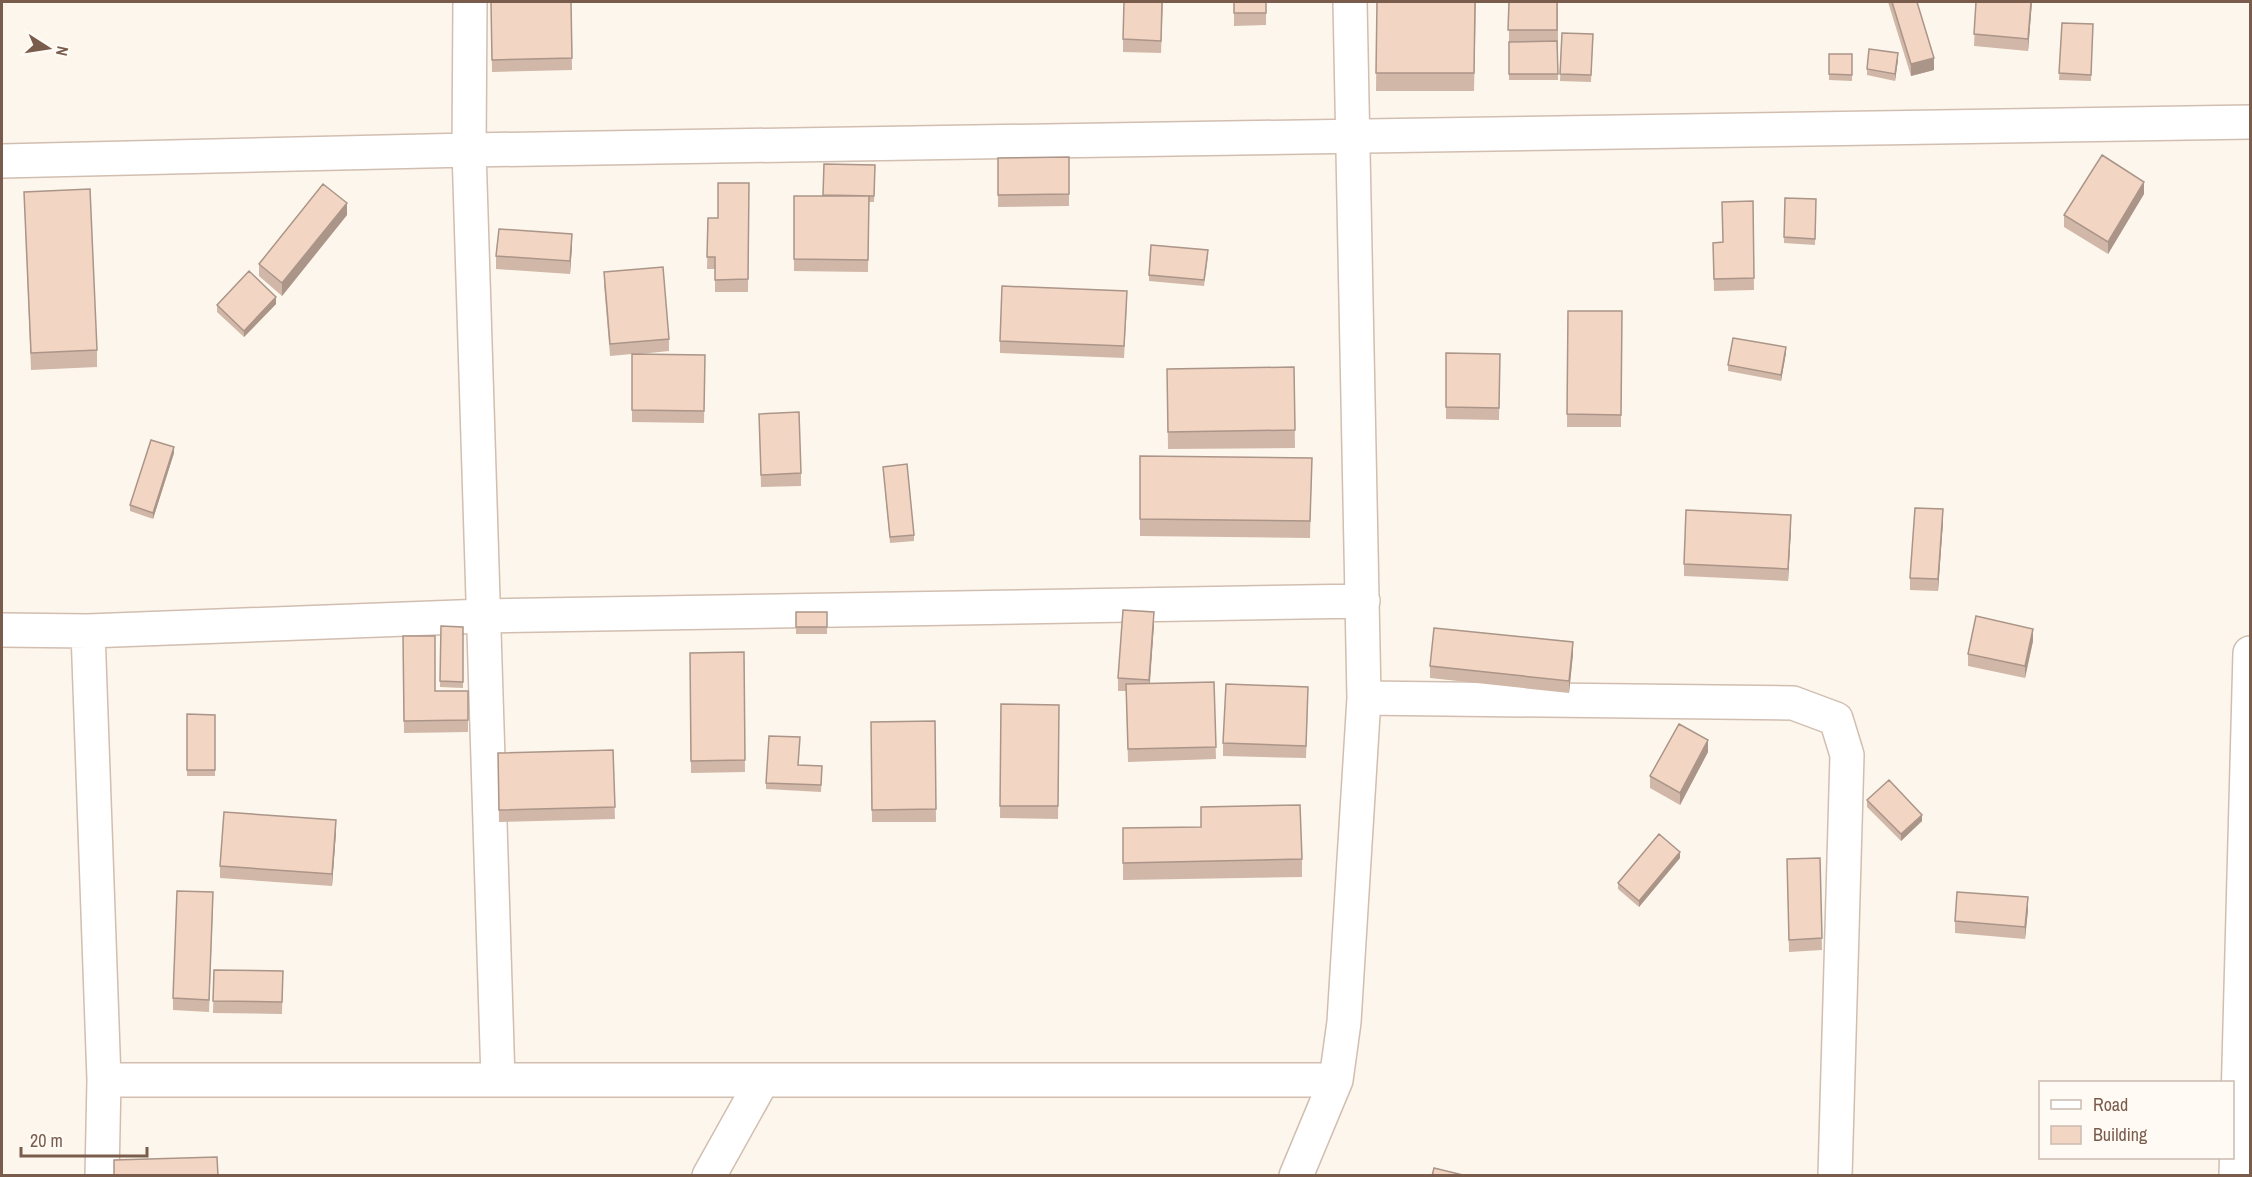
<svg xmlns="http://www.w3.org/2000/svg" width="2252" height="1177" viewBox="0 0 2252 1177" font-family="'Archivo Narrow',sans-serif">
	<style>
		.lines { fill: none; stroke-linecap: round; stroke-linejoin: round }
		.minor-casing { stroke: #d1beb0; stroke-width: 36 }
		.minor { stroke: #fff; stroke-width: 33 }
		.wall { fill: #d1b7a8 }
		.shaded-wall { fill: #aa9588 }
		.building { fill: #f3d5c3; stroke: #aa9588; stroke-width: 1.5 }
	</style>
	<rect width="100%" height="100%" fill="#fdf6ec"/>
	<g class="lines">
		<g class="minor-casing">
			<path id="minor" d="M 470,2 L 469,150 L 498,1080
				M 2,161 L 469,150 L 2250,122
				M 2,630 L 88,631 L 484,616 L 1363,601
				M 88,631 L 104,1080 L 102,1176
				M 1364,698 L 1793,703 L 1836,719 L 1847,755 L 1835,1176
				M 104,1080 L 1336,1080
				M 709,1176 L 762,1081
				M 1296,1176 L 1336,1080 L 1344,1022 L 1364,698 L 1350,2
				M 2236,1176 L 2250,653"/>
		</g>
		<use href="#minor" class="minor"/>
	</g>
	<path class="wall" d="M 491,2 L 571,2 L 572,70 L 492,72 Z
		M 1163,2 L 1161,53 L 1123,52 L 1123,39 Z
		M 1234,2 L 1266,2 L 1266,25 L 1234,26 Z
		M 1377,2 L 1476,2 L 1474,91 L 1376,91 Z
		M 1509,2 L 1558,2 L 1558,80 L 1509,80 Z
		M 1888,2 L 1917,2 L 1934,70 L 1911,76 Z
		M 1976,2 L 2032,2 L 2028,51 L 1974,46 Z
		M 2062,23 L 2093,24 L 2091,81 L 2059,80 Z
		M 1562,33 L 1593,34 L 1591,82 L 1560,81 Z
		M 1829,54 L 1852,54 L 1852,81 L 1829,80 Z
		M 1898,60 L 1895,81 L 1867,75 L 1867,69 Z
		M 1069,157 L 1069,206 L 998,207 L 998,158 Z
		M 824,164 L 875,165 L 874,202 L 869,202 L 868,272 L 794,271 L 794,196 L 823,196 Z
		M 749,183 L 748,292 L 715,292 L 715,269 L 707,269 L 708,218 L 718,218 Z
		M 24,192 L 97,350 L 97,367 L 31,370 Z
		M 2144,194 L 2108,254 L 2064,227 L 2064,215 Z
		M 1785,198 L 1816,199 L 1815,245 L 1784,243 Z
		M 1753,201 L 1754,290 L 1714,291 L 1713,243 L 1723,242 Z
		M 347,215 L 282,296 L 259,276 L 259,264 Z
		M 572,246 L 570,274 L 496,269 L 496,256 Z
		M 1208,257 L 1204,286 L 1149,281 L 1149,275 Z
		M 604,272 L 669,339 L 669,351 L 640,354 L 705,355 L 704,423 L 632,422 L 632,354 L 610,356 L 604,284 Z
		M 1127,303 L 1124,358 L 1000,353 L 1000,341 Z
		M 276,304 L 244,337 L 217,312 L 217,305 Z
		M 1568,311 L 1622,311 L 1621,427 L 1567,427 Z
		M 1446,353 L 1500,354 L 1499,420 L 1446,419 Z
		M 1786,353 L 1781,381 L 1728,371 L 1728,365 Z
		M 1294,367 L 1295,448 L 1168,449 L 1167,369 Z
		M 759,414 L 801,473 L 801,486 L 761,487 Z
		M 174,453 L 153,519 L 130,511 L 130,505 Z
		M 1140,456 L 1312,458 L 1310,538 L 1140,536 Z
		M 883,467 L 914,535 L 914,541 L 890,543 Z
		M 1943,522 L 1938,591 L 1910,590 L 1910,578 Z
		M 1791,528 L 1788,581 L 1684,576 L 1684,564 Z
		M 796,612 L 827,612 L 827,634 L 796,634 Z
		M 1154,624 L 1150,684 L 1214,682 L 1216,759 L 1128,762 L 1126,691 L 1118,691 L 1118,678 Z
		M 441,626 L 463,627 L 463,688 L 440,687 Z
		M 403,636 L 435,691 L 468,691 L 468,732 L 404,733 Z
		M 2033,641 L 2025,678 L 1968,666 L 1968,654 Z
		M 744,652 L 745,772 L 691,773 L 690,653 Z
		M 1573,654 L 1569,693 L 1430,678 L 1430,666 Z
		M 1308,699 L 1306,758 L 1223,756 L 1223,743 Z
		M 1001,704 L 1059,705 L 1058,819 L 1000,818 Z
		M 187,714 L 215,715 L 215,776 L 187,776 Z
		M 935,721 L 936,822 L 872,822 L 871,722 Z
		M 613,750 L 615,819 L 499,822 L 498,753 Z
		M 1708,752 L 1680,805 L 1650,788 L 1650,776 Z
		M 799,765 L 822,766 L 821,792 L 766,789 L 766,783 Z
		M 1867,800 L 1922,821 L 1901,841 L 1867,807 Z
		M 1201,807 L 1302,859 L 1302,877 L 1123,880 L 1123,828 L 1201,827 Z
		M 336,832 L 332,886 L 220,878 L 220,866 Z
		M 1680,858 L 1639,907 L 1618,889 L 1618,883 Z
		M 1820,858 L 1822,950 L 1789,952 L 1787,859 Z
		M 213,905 L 209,1012 L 173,1010 L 173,998 Z
		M 2028,910 L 2025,939 L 1955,933 L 1955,921 Z
		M 214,970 L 283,971 L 282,1014 L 213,1013 Z"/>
	<path class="shaded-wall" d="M 2031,2 L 2032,2 L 2028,51 L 2028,39 Z
		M 1898,53 L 1898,60 L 1895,81 L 1895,74 Z
		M 1934,58 L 1934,70 L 1911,76 L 1911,64 Z
		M 2144,182 L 2144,194 L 2108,254 L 2108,242 Z
		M 347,203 L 347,215 L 282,296 L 282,283 Z
		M 572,234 L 572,246 L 570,274 L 570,261 Z
		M 276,297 L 276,304 L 244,337 L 244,331 Z
		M 1786,347 L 1786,353 L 1781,381 L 1781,375 Z
		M 174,447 L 174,453 L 153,519 L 153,513 Z
		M 1943,509 L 1943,522 L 1938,591 L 1938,579 Z
		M 1791,515 L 1791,528 L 1788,581 L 1788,569 Z
		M 1154,612 L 1154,624 L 1149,692 L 1149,680 Z
		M 2033,629 L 2033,641 L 2025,678 L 2025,666 Z
		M 1573,642 L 1573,654 L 1569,693 L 1569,681 Z
		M 1708,740 L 1708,752 L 1680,805 L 1680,793 Z
		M 1922,815 L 1922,821 L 1901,841 L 1901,834 Z
		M 336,820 L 336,832 L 332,886 L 332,874 Z
		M 1680,852 L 1680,858 L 1639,907 L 1639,901 Z
		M 2028,897 L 2028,910 L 2025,939 L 2025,927 Z"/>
	<path class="building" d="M 491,2 L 571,2 L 572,58 L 492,60 Z
		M 1124,2 L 1162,2 L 1161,41 L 1123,39 Z
		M 1234,2 L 1266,2 L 1266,13 L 1234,13 Z
		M 1377,2 L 1475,2 L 1474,73 L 1376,73 Z
		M 1509,2 L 1557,2 L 1557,30 L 1508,30 Z
		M 1892,2 L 1917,2 L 1934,58 L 1911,64 Z
		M 1976,2 L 2031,2 L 2028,39 L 1974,34 Z
		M 2062,23 L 2093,24 L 2091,75 L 2059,73 Z
		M 1562,33 L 1593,34 L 1591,75 L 1560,74 Z
		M 1557,41 L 1558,74 L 1509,74 L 1509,42 Z
		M 1869,49 L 1898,53 L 1895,74 L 1867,69 Z
		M 1829,54 L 1852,54 L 1852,75 L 1829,74 Z
		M 2102,155 L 2144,182 L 2108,242 L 2064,215 Z
		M 1069,157 L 1069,194 L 998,195 L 998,158 Z
		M 824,164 L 875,165 L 874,196 L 823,195 Z
		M 718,183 L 749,183 L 748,279 L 715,280 L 715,257 L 707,257 L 708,218 L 718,218 Z
		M 323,184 L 347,203 L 282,283 L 259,264 Z
		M 90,189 L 97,350 L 31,353 L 24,192 Z
		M 794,196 L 869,196 L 868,260 L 794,259 Z
		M 1785,198 L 1816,199 L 1815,239 L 1784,237 Z
		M 1753,201 L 1754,278 L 1714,279 L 1713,243 L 1723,242 L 1722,202 Z
		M 499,229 L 572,234 L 570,261 L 496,256 Z
		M 1151,245 L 1208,250 L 1204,280 L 1149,275 Z
		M 663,267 L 669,339 L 610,344 L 604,272 Z
		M 249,271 L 276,297 L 244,331 L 217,305 Z
		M 1002,286 L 1127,291 L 1124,346 L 1000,341 Z
		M 1568,311 L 1622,311 L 1621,415 L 1567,414 Z
		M 1733,338 L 1786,347 L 1781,375 L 1728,365 Z
		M 1446,353 L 1500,354 L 1499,408 L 1446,407 Z
		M 632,354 L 705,355 L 704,411 L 632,410 Z
		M 1294,367 L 1295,430 L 1168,432 L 1167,369 Z
		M 799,412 L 801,473 L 761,475 L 759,414 Z
		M 151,440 L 174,447 L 153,513 L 130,505 Z
		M 1140,456 L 1312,458 L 1310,521 L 1140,519 Z
		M 907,464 L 914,535 L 890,537 L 883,467 Z
		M 1915,508 L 1943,509 L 1938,579 L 1910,578 Z
		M 1686,510 L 1791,515 L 1788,569 L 1684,564 Z
		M 1123,610 L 1154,612 L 1149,680 L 1118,678 Z
		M 796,612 L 827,612 L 827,627 L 796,627 Z
		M 1976,616 L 2033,629 L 2025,666 L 1968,654 Z
		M 441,626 L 463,627 L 463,682 L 440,681 Z
		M 1434,628 L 1573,642 L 1569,681 L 1430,666 Z
		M 403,636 L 435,636 L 435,691 L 468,691 L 468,720 L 404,721 Z
		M 744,652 L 745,760 L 691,761 L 690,653 Z
		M 1214,682 L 1216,747 L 1128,749 L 1126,684 Z
		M 1226,684 L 1308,687 L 1306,746 L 1223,743 Z
		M 1001,704 L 1059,705 L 1058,806 L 1000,806 Z
		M 187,714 L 215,715 L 215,770 L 187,770 Z
		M 935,721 L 936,809 L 872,810 L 871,722 Z
		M 1679,724 L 1708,740 L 1680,793 L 1650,776 Z
		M 769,736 L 800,737 L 798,765 L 822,766 L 821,785 L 766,783 Z
		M 613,750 L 615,807 L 499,810 L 498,753 Z
		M 1889,780 L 1922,815 L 1901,834 L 1867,800 Z
		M 1300,805 L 1302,859 L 1123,863 L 1123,828 L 1201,827 L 1201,807 Z
		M 224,812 L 336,820 L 332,874 L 220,866 Z
		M 1659,834 L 1680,852 L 1639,901 L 1618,883 Z
		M 1820,858 L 1822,938 L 1789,940 L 1787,859 Z
		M 177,891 L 213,892 L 209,1000 L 173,998 Z
		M 1957,892 L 2028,897 L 2025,927 L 1955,921 Z
		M 214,970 L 283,971 L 282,1002 L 213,1001 Z
		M 217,1157 L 218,1176 L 114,1176 L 114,1160 Z
		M 1434,1168 L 1467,1176 L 1432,1176 Z"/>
	<rect width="2252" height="1177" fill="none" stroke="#7a5c4d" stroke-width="6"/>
	<rect x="2039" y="1081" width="195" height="78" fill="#fffaf3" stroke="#cabbb1" stroke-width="1.5"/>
	<rect x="2051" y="1100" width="30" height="9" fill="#ffffff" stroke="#cabbb1" stroke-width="1.5"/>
	<text x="2093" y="1111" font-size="18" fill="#7a5c4d">Road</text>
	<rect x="2051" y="1126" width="30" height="18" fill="#f3d5c3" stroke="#cabbb1" stroke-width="1.5"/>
	<text x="2093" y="1141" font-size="18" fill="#7a5c4d">Building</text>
	<g transform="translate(48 48) rotate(102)" stroke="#fffaf3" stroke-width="4.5" paint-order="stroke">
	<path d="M0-4.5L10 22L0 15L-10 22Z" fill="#7a5c4d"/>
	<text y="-9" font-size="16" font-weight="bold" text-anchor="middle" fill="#7a5c4d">N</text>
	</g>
	<path d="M21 1147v9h126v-9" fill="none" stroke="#7a5c4d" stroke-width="3"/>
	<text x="30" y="1147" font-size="18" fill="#7a5c4d" stroke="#fffaf3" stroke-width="4.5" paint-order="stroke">20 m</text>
</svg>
